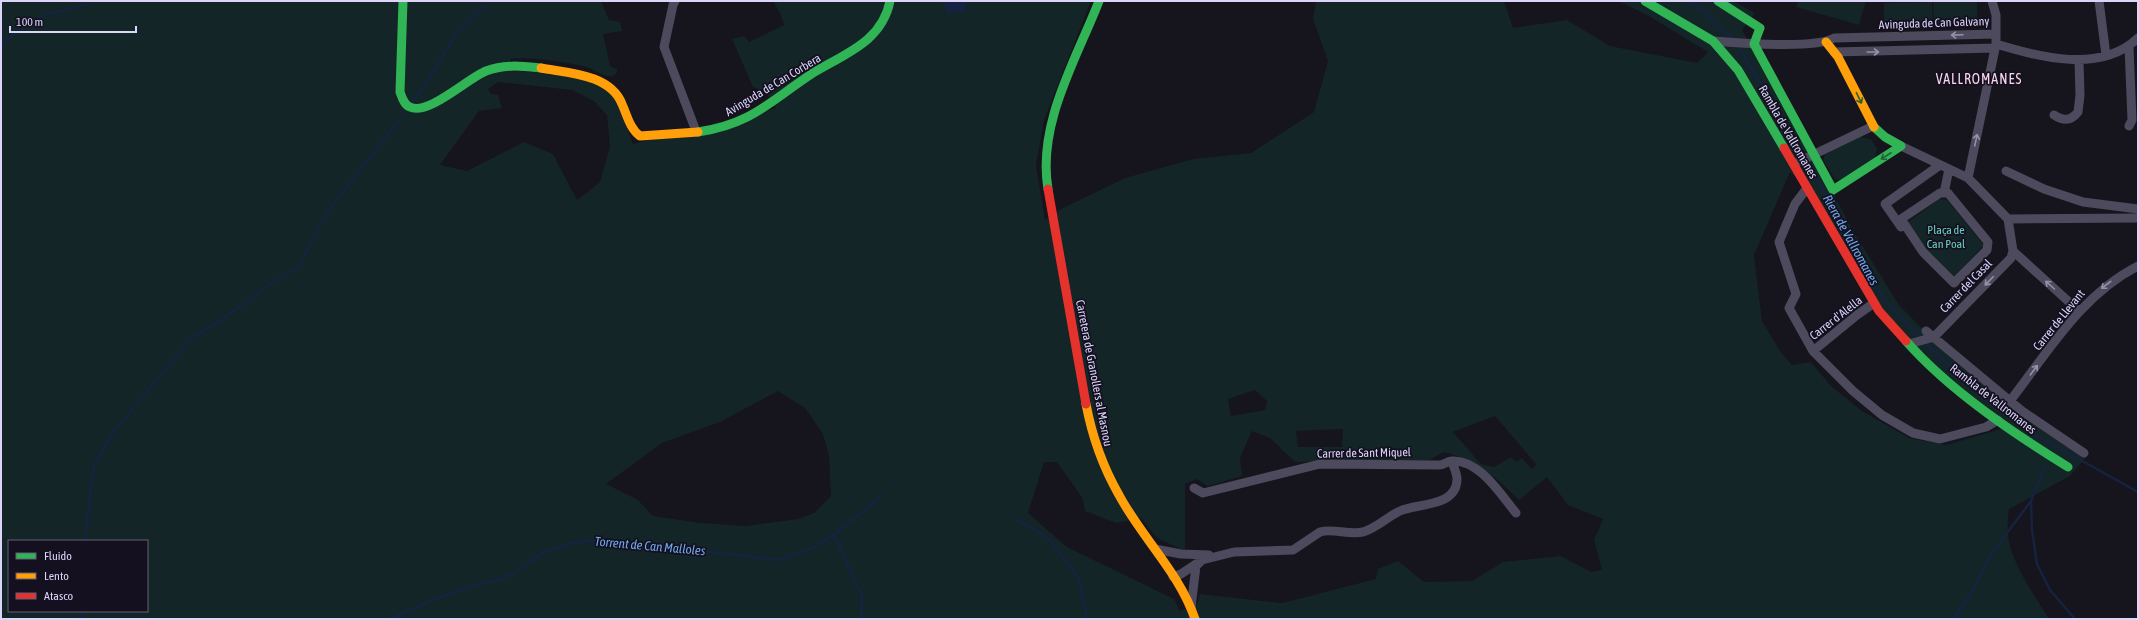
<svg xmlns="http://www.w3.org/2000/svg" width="2139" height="620" viewBox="0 0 2139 620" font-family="'Asap Condensed',sans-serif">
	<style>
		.green { fill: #142527; fill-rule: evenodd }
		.water { fill: #162340 }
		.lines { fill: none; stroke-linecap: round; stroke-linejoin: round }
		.stream { stroke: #162340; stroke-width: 2.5 }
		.street { stroke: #4c4a5c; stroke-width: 9 }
		.fast { stroke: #30b455; stroke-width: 9 }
		.slow { stroke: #ff9f0a; stroke-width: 9 }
		.jam { stroke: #e5322d; stroke-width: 9 }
		.oneway { stroke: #9490aa }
		.oneway2 { stroke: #22623a }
		.labels { text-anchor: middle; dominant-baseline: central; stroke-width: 3.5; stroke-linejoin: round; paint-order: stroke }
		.street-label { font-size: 12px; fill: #dbd5f9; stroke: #141020 }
		.park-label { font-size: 12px; fill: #6bcfbd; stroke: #141020 }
		.water-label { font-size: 13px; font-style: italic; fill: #70aaec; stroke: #141020 }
		.quarter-label { font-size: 14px; letter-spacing: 1px; fill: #f9d6ea; stroke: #141020 }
	</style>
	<rect width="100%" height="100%" fill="#16141c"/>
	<path class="green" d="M 1,1 L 601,1 L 609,20 L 620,22 L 622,31 L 603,34 L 610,66 L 618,70 L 614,76 C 600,77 596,69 583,66 C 566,62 526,56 510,59 L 512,70 C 534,73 600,76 612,94 C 623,109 626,127 633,144 L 776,108 L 765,91 L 753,87 L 732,39 L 744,36 L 749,42 L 784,25 L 780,13 L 773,1 L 1091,1 L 1044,120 L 1036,165 L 1045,220 L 1063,208 L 1125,178 L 1193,159 L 1251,153 L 1314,112 L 1328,61 L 1313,19 L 1316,1 L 1504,1 L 1513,28 L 1567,20 L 1610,46 L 1697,63 L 1708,52 L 1647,15 L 1618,1 L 1733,1 L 1755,13 L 1742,30 L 1801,133 L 1852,229 L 1899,305 L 1947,354 L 2036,425 L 2086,457 L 2070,476 L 2009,509 C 2008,517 2007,526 2008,534 C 2009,559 2036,598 2049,619 L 1,619 ZM 498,82 L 572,90 L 594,101 L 607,115 L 610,147 L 600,182 L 577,200 L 553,154 L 524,142 L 467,171 L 440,165 L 479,111 L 502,108 L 498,95 L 491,94 L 488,89 ZM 1790,172 L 1799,180 L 1911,352 L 2001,429 L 1946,445 L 1909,438 L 1862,411 L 1831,386 L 1811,362 L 1792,365 L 1780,351 L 1762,321 L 1754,255 ZM 1255,390 L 1267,401 L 1265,410 L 1231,416 L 1228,399 ZM 778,391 L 805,408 L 823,434 L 829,456 L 831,496 L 814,513 L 798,519 L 746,526 L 701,523 L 653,516 L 638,500 L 606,484 L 662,443 L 720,422 ZM 1495,416 L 1536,464 L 1532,469 L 1522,458 L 1516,462 L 1511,457 L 1494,467 L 1481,464 L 1453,432 ZM 1343,429 L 1342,447 L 1298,447 L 1296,431 ZM 1252,431 L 1270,438 L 1295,462 L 1429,460 L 1444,452 C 1478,461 1495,476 1519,500 L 1547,477 L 1568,505 L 1603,519 L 1594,540 L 1602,570 L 1591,572 L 1561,556 L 1503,562 L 1472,581 L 1424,582 L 1398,561 L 1378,569 L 1376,579 L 1282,603 L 1200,594 L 1197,604 L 1180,611 L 1174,599 L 1067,547 L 1028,513 L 1044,462 L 1057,462 L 1083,499 L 1085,511 L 1116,523 L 1141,518 L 1157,538 L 1185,551 L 1185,484 L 1197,479 L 1208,486 L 1242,476 L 1240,458 ZM 9,541 L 147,541 L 147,611 L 9,611 Z
		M 1798,1 L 1866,1 L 1859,25 L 1796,7 Z
		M 1933,1 L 1977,1 L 1977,22 L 1934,23 Z
		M 1932,2 L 1933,24 L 1884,25 L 1884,3 Z
		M 1860,137 L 1871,139 L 1877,149 L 1874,160 L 1841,180 L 1835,179 L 1823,160 L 1825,153 Z
		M 1939,199 L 1947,200 L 1984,245 L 1955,276 L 1952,276 L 1927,250 L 1908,222 Z"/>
	<path class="water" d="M 943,1 L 967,1 L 964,12 L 947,13 Z"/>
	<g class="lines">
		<path class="stream" d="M 1688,1 L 1702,10 L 1733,39
			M 1,45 L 25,27 L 48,14 L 84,5
			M 1737,45 L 1777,109 L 1841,222 L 1855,254 L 1882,296 L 1920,338
			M 413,101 L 433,73 L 455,35 L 485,5
			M 1924,342 L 1983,395 L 2025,429 L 2138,492
			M 2044,467 L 2031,501 L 2032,530 L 2037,564 L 2050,590 L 2075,619
			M 1016,519 L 1048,538 L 1065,560 L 1079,579 L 1087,619
			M 834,535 L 862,595 L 861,619
			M 87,541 L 86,529 L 94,465 L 113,433 L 190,339 L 217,323 L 276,280 L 298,268 L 327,212 L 401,118
			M 80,619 L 82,611
			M 390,619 L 435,599 L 471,586 L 502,579 L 522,568 L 544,552 L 570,544 L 599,539 L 780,560 L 812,548 L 834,535 L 883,495
			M 1954,619 L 1974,588 L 1992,553 L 2031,501"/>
		<path class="street" d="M 675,1 L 673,5 L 664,47 L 696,131
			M 2099,1 L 2106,55
			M 1713,41 C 1737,43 1816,49 1834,38 L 1996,34
			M 1996,44 C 2040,57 2100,74 2138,38
			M 2129,47 L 2132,120 L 2129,126
			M 1834,52 L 1995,48
			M 2054,115 C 2063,121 2071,121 2078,112 L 2080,95 L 2079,61
			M 1901,146 L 1968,178 L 2008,219 L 2138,218
			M 1794,164 L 1873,126
			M 2006,171 L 2044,189 L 2083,202 L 2138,209
			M 1968,178 L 1996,44 L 1996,15 L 1992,1
			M 1807,188 L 1795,204 L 1779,242 L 1796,294 L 1789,308 L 1813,351 L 1853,391 L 1882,415 L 1913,433 L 1940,439 L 1986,427 L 1998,420
			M 1940,193 L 1948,193 L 1988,242 L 1987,250 L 1954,283 L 1923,252 L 1901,219 Z
			M 1944,193 L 1949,169
			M 2008,219 L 2013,251
			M 1901,227 L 1885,204 L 1940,165
			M 2013,251 L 2079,311
			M 1926,331 L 2022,411 L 2084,453
			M 1934,337 L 2011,258 L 2013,251
			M 1909,344 L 1934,337
			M 1813,351 L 1857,315 L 1874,303
			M 2010,401 C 2048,352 2081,295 2138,266
			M 1194,488 L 1203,493 L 1320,464 L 1440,465 C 1444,464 1449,461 1452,461 C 1479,459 1501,495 1516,513
			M 1155,549 L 1181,554 L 1209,555
			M 1173,577 L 1181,574 L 1199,562
			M 1191,607 L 1196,566 L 1202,560 L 1234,552 L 1293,550 L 1320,532 C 1332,528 1348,535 1363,532 C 1377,528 1387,517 1400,511 C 1418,503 1457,507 1457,479 C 1457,473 1453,466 1452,461"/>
		<path class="fast" d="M 403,1 L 400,92 C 402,97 404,105 410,107 C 428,116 468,78 486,71 C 505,64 521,66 541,68
			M 1645,1 L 1713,41 L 1738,70 L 1784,148
			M 1718,1 L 1760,28 L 1754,44 L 1833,190 L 1901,146 L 1885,137 L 1874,127
			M 698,132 C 752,124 770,101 813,73 C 844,54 882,42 890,1
			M 1048,189 C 1037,124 1076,60 1099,1
			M 1906,341 C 1949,390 2013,433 2068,467"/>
		<path class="slow" d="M 1826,42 L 1838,57 L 1874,127
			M 541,68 C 568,73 610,74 622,104 C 627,115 630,129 640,136 L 698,132
			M 1086,404 C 1092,436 1103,467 1119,495 C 1142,538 1179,572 1195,619"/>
		<path class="jam" d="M 1784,148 L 1879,311 L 1906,341
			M 1048,189 L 1086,404"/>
	</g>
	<defs><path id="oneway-shaft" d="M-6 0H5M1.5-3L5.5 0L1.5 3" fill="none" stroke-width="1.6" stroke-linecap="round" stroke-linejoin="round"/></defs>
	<g class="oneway">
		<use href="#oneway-shaft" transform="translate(1957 35) rotate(178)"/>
		<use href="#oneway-shaft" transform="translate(1873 52)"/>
		<use href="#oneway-shaft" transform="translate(1976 140) rotate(-78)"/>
		<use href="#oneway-shaft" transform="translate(1989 281) rotate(134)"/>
		<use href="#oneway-shaft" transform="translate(2050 285) rotate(-138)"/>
		<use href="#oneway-shaft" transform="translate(2106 285) rotate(143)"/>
		<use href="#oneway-shaft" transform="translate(2034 370) rotate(-53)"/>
	</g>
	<g class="oneway2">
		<use href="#oneway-shaft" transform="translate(1859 98) rotate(64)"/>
		<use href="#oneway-shaft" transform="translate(1886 156) rotate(147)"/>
	</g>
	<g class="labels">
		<g class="street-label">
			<text transform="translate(1934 23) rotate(-2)">Avinguda de Can Galvany</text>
			<text transform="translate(773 85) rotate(-31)">Avinguda de Can Corbera</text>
			<text transform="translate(1788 132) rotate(60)">Rambla de Vallromanes</text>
			<text transform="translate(1966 286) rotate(-46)">Carrer del Casal</text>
			<text transform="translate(1836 318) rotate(-38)">Carrer d'Alella</text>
			<text transform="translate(2059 320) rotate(-51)">Carrer de Llevant</text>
			<text transform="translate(1094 373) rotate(79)">Carretera de Granollers al Masnou</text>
			<text transform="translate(1993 399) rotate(38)">Rambla de Vallromanes</text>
			<text transform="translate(1364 453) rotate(-1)">Carrer de Sant Miquel</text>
		</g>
		<g class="park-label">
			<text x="1946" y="230">Plaça de<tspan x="1946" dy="14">Can Poal</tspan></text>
		</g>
		<g class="water-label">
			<text transform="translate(1851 240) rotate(61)">Riera de Vallromanes</text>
			<text transform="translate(650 546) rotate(5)">Torrent de Can Malloles</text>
		</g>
		<g class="quarter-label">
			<text x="1979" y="79">VALLROMANES</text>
		</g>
	</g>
	<rect width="2139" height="620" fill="none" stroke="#dbd5f9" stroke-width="4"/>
	<rect x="8" y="540" width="140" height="72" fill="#141020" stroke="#645f77"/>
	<rect x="16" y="553" width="20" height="6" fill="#30b455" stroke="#645f77"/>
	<text x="44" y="560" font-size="12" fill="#dbd5f9">Fluido</text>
	<rect x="16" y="573" width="20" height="6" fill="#ff9f0a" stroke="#645f77"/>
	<text x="44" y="580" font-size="12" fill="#dbd5f9">Lento</text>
	<rect x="16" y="593" width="20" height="6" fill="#e5322d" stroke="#645f77"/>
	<text x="44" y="600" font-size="12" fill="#dbd5f9">Atasco</text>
	<path d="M10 26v6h126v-6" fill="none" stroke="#dbd5f9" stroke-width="2"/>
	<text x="16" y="26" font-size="12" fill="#dbd5f9" stroke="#141020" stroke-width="3" paint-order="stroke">100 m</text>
</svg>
